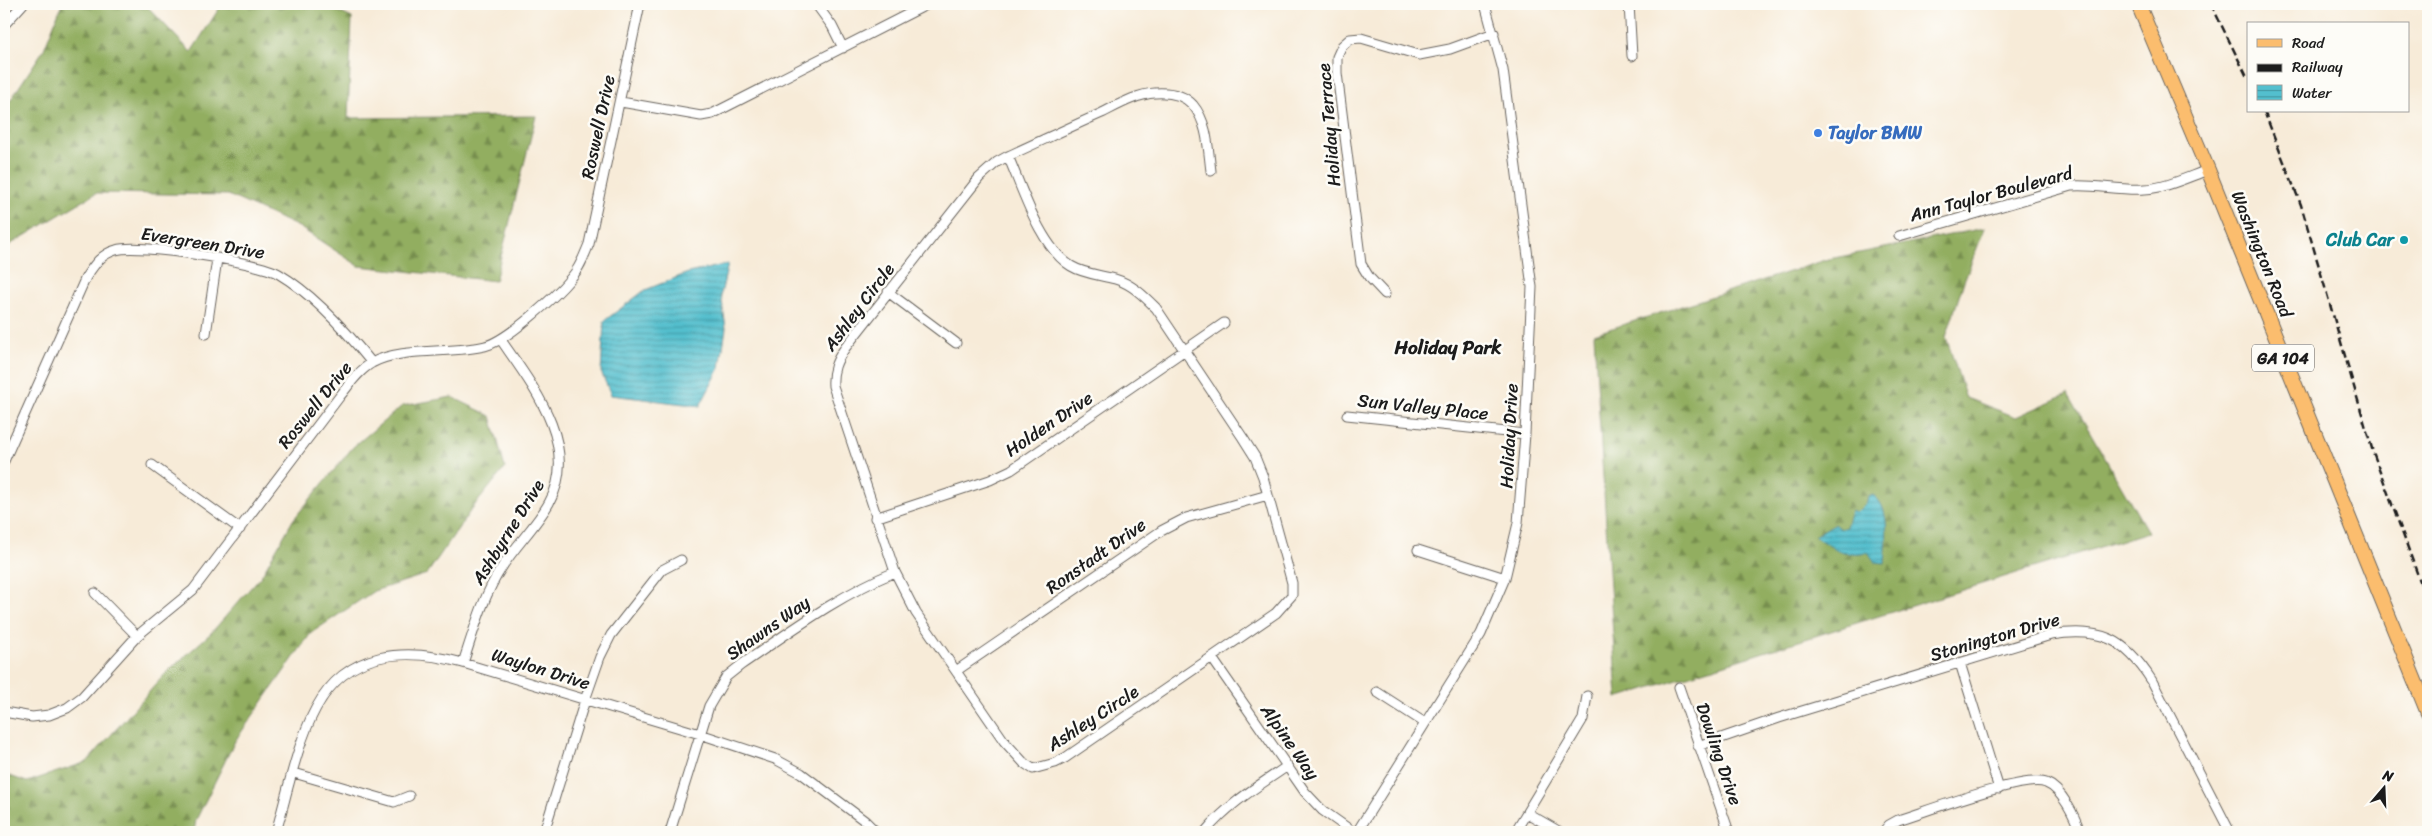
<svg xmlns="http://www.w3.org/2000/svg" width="2432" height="836" viewBox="0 0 2432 836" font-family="Sriracha,sans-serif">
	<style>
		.forest { fill: url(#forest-firs); stroke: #57653e }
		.water { fill: url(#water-rules); stroke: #386e75 }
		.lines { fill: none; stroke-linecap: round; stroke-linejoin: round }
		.minor-casing { stroke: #69645e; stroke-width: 11 }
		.primary-casing { stroke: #69645e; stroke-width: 16 }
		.minor { stroke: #fff; stroke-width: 9 }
		.primary { stroke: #fbbd6e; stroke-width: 14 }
		.rail { stroke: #1c1c1c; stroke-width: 2.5; stroke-dasharray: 8 4; stroke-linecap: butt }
		.shop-dot { fill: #3f7fe0; stroke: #fdfcf7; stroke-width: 2 }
		.culture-dot { fill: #0f9aa8; stroke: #fdfcf7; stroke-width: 2 }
		.labels { text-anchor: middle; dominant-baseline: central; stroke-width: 5; stroke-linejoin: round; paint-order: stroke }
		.shield { fill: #fdfcf7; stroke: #605f5e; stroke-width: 1 }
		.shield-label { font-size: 16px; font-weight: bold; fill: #1c1c1c }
		.street-label { font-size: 18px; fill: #1c1c1c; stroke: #fdfcf7 }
		.shop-label { font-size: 18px; font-weight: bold; fill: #366cbe; stroke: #fdfcf7; text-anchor: start }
		.culture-label { font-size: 18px; font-weight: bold; fill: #0d838f; stroke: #fdfcf7; text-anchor: end }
		.neighbourhood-label { font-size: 19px; font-weight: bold; fill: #1c1c1c; stroke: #fdfcf7 }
	</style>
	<defs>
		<pattern id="forest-firs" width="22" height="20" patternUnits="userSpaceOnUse" patternTransform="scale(1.25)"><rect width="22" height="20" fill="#92ae60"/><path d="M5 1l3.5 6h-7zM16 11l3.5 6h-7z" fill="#768d4e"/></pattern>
		<pattern id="water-rules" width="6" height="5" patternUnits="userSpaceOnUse" patternTransform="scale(1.25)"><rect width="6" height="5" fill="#53bfce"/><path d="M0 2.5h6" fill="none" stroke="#449aa6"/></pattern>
	</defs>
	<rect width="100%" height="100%" fill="#fdfcf7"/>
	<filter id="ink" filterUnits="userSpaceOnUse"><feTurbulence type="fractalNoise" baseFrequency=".02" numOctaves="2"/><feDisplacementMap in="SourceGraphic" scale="10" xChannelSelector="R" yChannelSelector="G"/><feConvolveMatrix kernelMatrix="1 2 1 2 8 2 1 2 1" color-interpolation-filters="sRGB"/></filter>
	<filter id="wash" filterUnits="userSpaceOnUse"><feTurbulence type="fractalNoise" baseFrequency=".0096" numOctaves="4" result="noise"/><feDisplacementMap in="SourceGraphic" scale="20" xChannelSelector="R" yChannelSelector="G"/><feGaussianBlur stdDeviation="1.12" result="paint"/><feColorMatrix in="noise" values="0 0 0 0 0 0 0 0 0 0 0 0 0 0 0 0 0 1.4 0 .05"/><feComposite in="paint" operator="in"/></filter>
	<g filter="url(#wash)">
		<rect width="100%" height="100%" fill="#f7ebd8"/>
		<path class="forest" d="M 62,4 L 145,4 L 191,52 L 222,4 L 322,4 L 352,18 L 348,118 L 536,116 L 495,281 L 359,266 L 299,227 L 228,195 L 96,193 L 6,247 L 4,244 L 4,110 L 44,49 Z
			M 1985,228 L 1964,281 L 1946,337 L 1966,398 L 2016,417 L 2068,394 L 2148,532 L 1617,698 L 1594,334 L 1829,259 Z
			M 452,397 L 491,416 L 505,468 L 471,510 L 427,574 L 374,591 L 311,633 L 235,741 L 196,820 L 194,832 L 4,832 L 4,774 L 27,782 L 87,762 L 165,674 L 211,633 L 261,576 L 293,520 L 353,447 L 402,406 Z"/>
		<path class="water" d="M 728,264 L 721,294 L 726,328 L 720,368 L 700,406 L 611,395 L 601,372 L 604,321 L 645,290 L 688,273 Z
			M 1873,495 C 1892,508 1886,544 1885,563 L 1875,562 L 1868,552 C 1850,560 1829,546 1814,536 L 1834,524 L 1840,529 L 1846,527 L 1851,511 L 1856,513 L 1867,502 L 1868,497 Z"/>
	</g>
	<g filter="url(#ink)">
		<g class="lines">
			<g class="minor-casing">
				<path id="minor" d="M 816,4 L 832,26 L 843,48
					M 1629,4 L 1632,56
					M 4,25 L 23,4
					M 621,102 L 701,116 L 712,114 L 928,4
					M 1008,156 C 1022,188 1040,247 1071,266 C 1084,274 1101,275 1115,279 C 1132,284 1144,296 1156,308 L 1243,438 L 1255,457 L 1263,477 L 1292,583 L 1292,595 L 1276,613 L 1065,758 L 1055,763 L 1033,769 L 1024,763 L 1004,741 L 916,613 L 895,572 L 833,386 C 832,371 836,361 845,348 L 979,178 L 997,162 L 1008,156 C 1039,142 1070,127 1102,113 C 1118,105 1137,94 1155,93 C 1169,92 1184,95 1193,105 C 1208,123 1208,149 1211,171
					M 1899,236 L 2071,186 C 2096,184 2120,191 2145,189 C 2166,188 2188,177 2208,170
					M 888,292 L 956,343
					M 1385,294 L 1369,277 L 1361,264 L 1337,73 L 1337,57 L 1342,46 L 1350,39 L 1361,38 L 1419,55 L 1450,49 L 1494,33
					M 206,334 L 217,259
					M 1347,415 L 1525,434
					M 4,461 L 86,277 C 94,265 101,254 116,250 C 138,243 259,262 279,274 C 313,294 347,332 372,363
					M 152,465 L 240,529
					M 875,518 L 990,480 L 1011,470 L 1224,323
					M 1418,550 L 1505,578
					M 95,593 L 137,636
					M 1212,658 L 1305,792 L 1322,810 L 1353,832
					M 463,663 C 474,630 483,596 502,567 C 516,545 536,526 549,503 C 581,446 532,385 501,340
					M 1960,663 L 1999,789
					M 956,671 L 1161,531 L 1186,518 L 1268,495
					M 1679,687 L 1729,832
					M 1377,692 L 1425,723
					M 4,712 L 32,717 L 49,715 L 67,708 L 82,697 L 137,636 L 193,590 L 340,396 C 349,385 359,370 372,363 C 399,347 453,354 485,346 C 507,341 556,296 571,278 C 580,268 584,256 589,244 L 640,4
					M 1698,746 L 1779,718 L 2051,635 C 2100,627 2125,638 2152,681 L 2230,832
					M 294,773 L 394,802 L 409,796
					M 1527,813 L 1560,832
					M 276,832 C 287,794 297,743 316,708 C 347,650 406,647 463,663 L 700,734 L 775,759 L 801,773 L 865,821 L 876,832
					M 544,832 L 585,700 L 600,657 L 611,635 L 662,570 L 681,560
					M 670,832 L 709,706 L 726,677 L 741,665 C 791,631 839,595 895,572
					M 1205,832 C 1227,805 1258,786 1286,767
					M 1357,832 L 1481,634 L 1505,578 L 1518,523 L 1525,434 L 1532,287 L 1503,70 L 1485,4
					M 1515,832 L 1583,719 L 1587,696
					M 1883,832 L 1889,825 L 1898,820 C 1924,812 2025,774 2046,783 C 2062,789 2075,817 2080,832"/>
			</g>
			<g class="primary-casing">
				<path id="primary" d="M 2138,4 L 2208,170 L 2428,713"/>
			</g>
			<use href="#minor" class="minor"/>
			<use href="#primary" class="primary"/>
			<path class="rail" d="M 2211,4 L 2248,79
				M 2264,111 L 2301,205 L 2373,452 L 2428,603"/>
		</g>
	</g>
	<circle class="shop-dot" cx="1818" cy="133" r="5"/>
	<circle class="culture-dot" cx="2404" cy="240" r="5"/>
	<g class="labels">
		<rect class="shield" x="2252" y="344.5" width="62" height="27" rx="4"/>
		<g class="shield-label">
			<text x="2283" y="358">GA 104</text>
		</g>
		<g class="street-label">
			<text transform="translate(1329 125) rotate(-95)">Holiday Terrace</text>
			<text transform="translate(598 127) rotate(-78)">Roswell Drive</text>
			<text transform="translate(1991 194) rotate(-15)">Ann Taylor Boulevard</text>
			<text transform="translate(203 243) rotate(9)">Evergreen Drive</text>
			<text transform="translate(2262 254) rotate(68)">Washington Road</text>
			<text transform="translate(859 307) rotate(-53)">Ashley Circle</text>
			<text transform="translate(315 405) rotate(-51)">Roswell Drive</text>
			<text transform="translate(1423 407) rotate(6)">Sun Valley Place</text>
			<text transform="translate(1049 424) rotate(-34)">Holden Drive</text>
			<text transform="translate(1509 436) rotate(-87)">Holiday Drive</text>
			<text transform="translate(508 532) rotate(-58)">Ashbyrne Drive</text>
			<text transform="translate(1096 556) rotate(-35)">Ronstadt Drive</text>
			<text transform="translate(768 628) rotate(-35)">Shawns Way</text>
			<text transform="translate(1995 637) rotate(-16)">Stonington Drive</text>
			<text transform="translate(541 669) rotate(17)">Waylon Drive</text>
			<text transform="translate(1093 718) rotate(-33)">Ashley Circle</text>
			<text transform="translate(1290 742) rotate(55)">Alpine Way</text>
			<text transform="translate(1719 754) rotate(71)">Dowling Drive</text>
		</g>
		<g class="shop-label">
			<text x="1828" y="133">Taylor BMW</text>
		</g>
		<g class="culture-label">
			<text x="2394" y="240">Club Car</text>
		</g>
		<g class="neighbourhood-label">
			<text x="1448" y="347">Holiday Park</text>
		</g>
	</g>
	<rect width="2432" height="836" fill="none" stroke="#fdfcf7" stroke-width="20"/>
	<rect x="2247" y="22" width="162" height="90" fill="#fdfcf7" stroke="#a3a29f"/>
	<rect x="2257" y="39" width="25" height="8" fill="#fbbd6e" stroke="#a3a29f"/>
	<text x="2292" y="48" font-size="15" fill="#1c1c1c">Road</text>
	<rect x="2257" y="64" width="25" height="8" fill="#1c1c1c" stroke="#a3a29f"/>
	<text x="2292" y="72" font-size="15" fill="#1c1c1c">Railway</text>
	<rect x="2257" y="85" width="25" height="15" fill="url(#water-rules)" stroke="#a3a29f"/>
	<text x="2292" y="98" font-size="15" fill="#1c1c1c">Water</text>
	<g transform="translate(2384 788) rotate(19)" stroke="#fdfcf7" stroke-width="4" paint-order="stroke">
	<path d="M0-4L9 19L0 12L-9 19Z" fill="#1c1c1c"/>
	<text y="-8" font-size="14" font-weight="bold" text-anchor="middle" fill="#1c1c1c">N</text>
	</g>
</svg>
